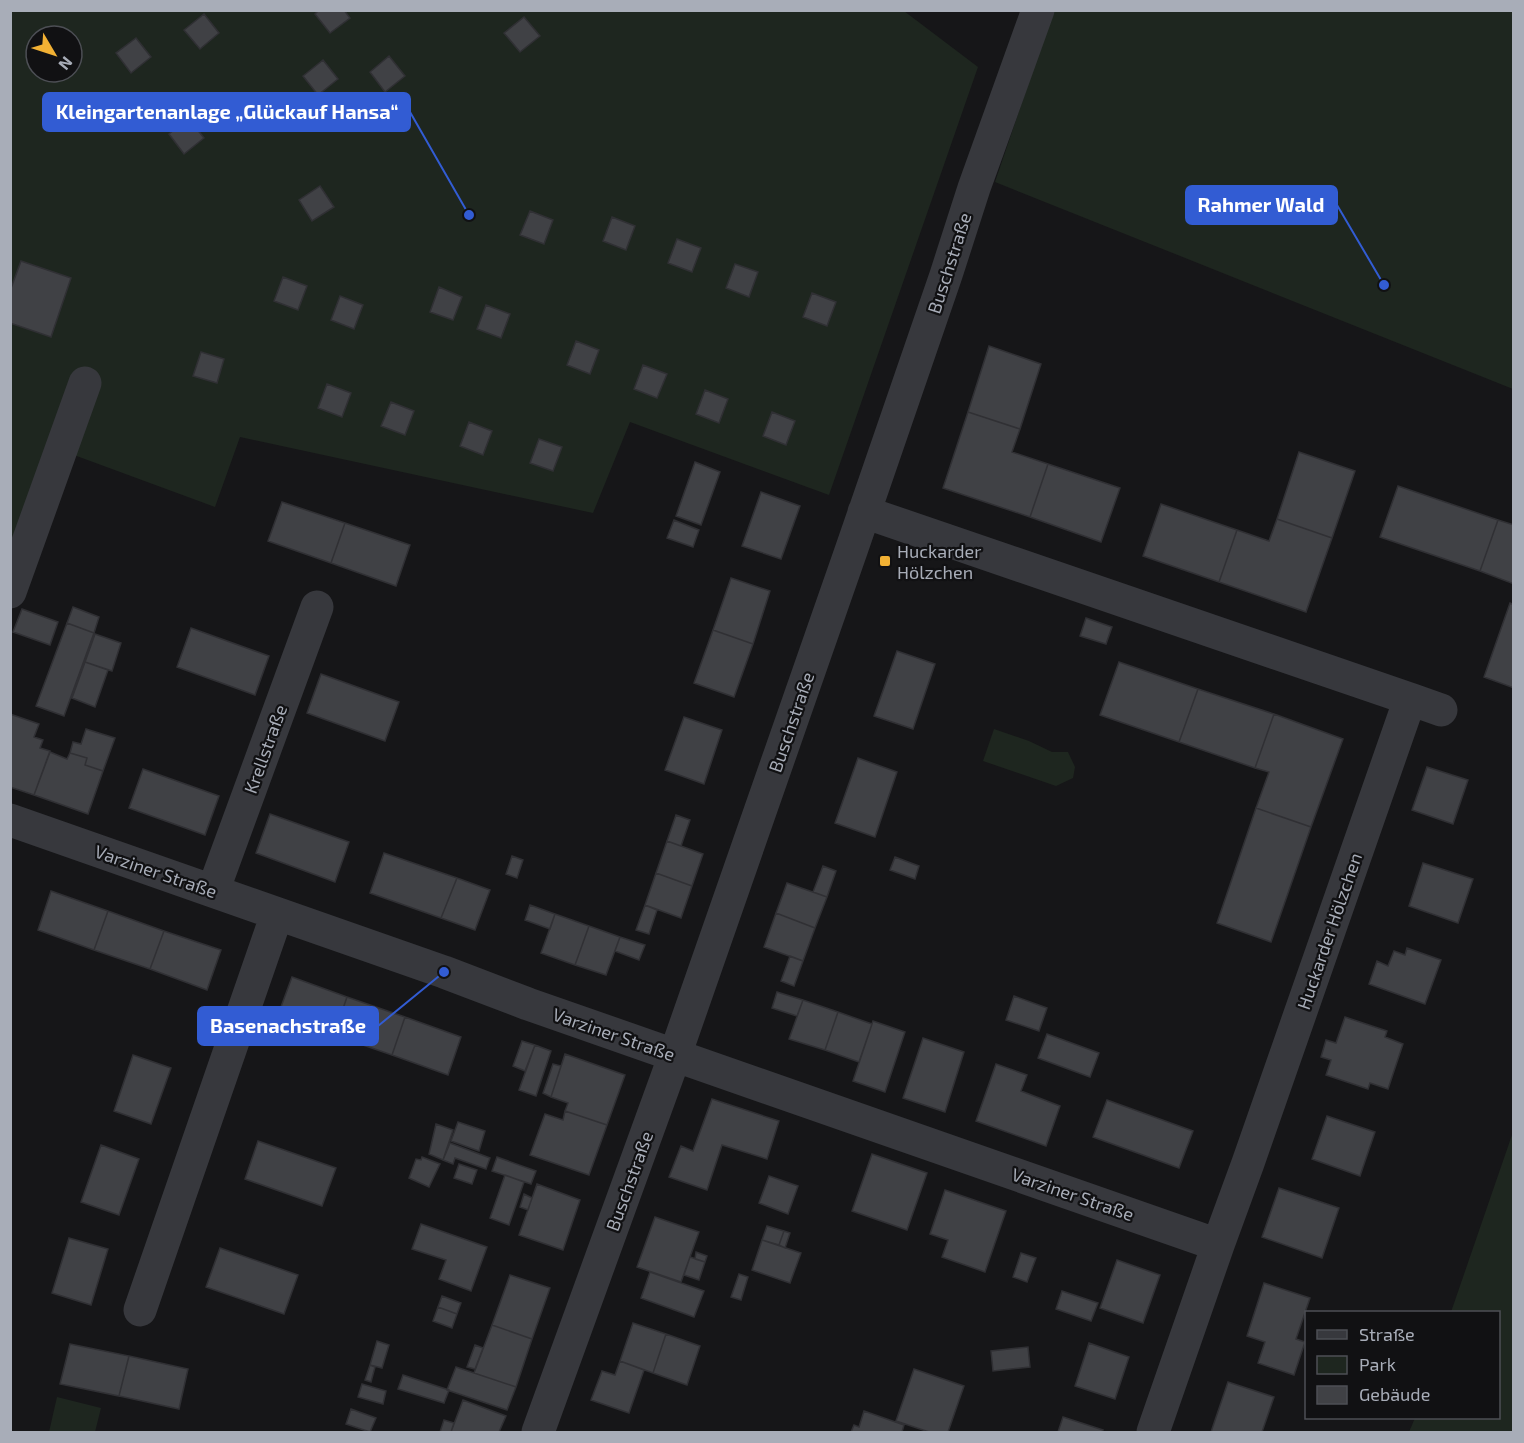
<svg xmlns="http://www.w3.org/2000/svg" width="1524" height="1443" viewBox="0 0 1524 1443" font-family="'Exo 2',sans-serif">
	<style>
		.green { fill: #1e261f; fill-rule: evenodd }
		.building { fill: #404145; stroke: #303034; stroke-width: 1.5 }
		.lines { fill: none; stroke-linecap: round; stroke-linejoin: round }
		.minor { stroke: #37383d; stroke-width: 33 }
		.poi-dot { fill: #f2b134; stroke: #111113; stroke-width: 2 }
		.labels { text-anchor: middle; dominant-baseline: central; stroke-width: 4.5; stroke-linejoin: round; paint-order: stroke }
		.street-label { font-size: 18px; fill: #a8adb8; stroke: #111113 }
		.poi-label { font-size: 18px; fill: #a8adb8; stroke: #111113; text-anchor: start }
		.leader { fill: none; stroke: #325cd3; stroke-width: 2 }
		.callout-dot { fill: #325cd3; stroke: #111113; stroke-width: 2 }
		.callout { fill: #325cd3; stroke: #325cd3; stroke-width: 2 }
		.callout-label { font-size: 20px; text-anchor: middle; font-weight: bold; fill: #fff }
	</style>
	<rect width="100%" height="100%" fill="#161618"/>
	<path class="green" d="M 11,11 L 904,11 L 978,67 L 829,495 L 630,422 L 593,513 L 240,437 L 215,507 L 55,448 L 11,570 ZM 36,36 L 72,36 L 72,72 L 36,72 Z
		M 1053,11 L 1513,11 L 1513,389 L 995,182 Z
		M 994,729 L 1029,741 L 1052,752 L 1068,752 L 1075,767 L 1073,778 L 1056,786 L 983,761 Z
		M 1513,1132 L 1513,1432 L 1409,1432 L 1415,1418 L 1498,1418 L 1498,1312 L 1451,1312 Z
		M 57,1397 L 101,1408 L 95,1432 L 49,1432 Z"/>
	<path class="building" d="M 319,10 L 344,10 L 350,18 L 330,33 L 315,14 Z
		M 204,14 L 219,33 L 200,49 L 184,30 Z
		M 524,17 L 540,36 L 520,52 L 504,33 Z
		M 136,38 L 151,57 L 131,73 L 116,53 Z
		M 389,56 L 405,76 L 385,92 L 370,72 Z
		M 323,60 L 338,79 L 318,95 L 303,76 Z
		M 188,118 L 204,138 L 184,154 L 169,134 Z
		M 320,186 L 334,207 L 312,221 L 299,200 Z
		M 530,211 L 553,220 L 544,244 L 520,235 Z
		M 612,217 L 635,226 L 626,250 L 603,241 Z
		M 677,239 L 701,248 L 692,272 L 668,263 Z
		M 21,261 L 71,278 L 51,337 L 10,323 L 10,291 Z
		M 735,264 L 758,272 L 749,297 L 726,288 Z
		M 283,277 L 307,286 L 298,310 L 274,301 Z
		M 439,287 L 462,297 L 453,320 L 430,312 Z
		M 812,293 L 836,302 L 827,326 L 803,317 Z
		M 340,296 L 363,305 L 354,329 L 331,320 Z
		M 486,305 L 510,314 L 501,338 L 477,329 Z
		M 576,341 L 599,350 L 590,374 L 567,365 Z
		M 989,346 L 1041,364 L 1020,429 L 968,412 Z
		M 201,352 L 224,359 L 217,383 L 193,376 Z
		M 643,365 L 667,374 L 657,398 L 634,389 Z
		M 327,384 L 351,393 L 342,417 L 318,408 Z
		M 705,390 L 728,399 L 719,423 L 696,414 Z
		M 391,402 L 414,411 L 405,435 L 381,426 Z
		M 772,412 L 795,421 L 786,445 L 763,436 Z
		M 968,412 L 1020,429 L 1012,452 L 1048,464 L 1030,517 L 943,488 Z
		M 469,422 L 492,431 L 483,455 L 460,446 Z
		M 539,439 L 562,447 L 553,471 L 530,463 Z
		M 1299,452 L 1355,471 L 1332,538 L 1277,519 Z
		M 695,462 L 720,472 L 701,525 L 676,516 Z
		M 1048,464 L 1120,488 L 1101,542 L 1030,517 Z
		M 1398,486 L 1498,520 L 1480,571 L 1380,537 Z
		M 761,492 L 800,506 L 781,559 L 742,546 Z
		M 282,502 L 345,523 L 331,563 L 268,541 Z
		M 1161,504 L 1237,530 L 1219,582 L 1143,556 Z
		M 1277,519 L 1332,538 L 1306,612 L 1219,582 L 1237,530 L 1269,541 Z
		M 674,520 L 699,530 L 693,547 L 667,538 Z
		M 1498,520 L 1514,525 L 1514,584 L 1480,571 Z
		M 345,523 L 410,545 L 396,586 L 331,563 Z
		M 731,578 L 770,591 L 753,644 L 713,630 Z
		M 1510,603 L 1514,605 L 1514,688 L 1484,677 Z
		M 73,607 L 99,617 L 94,633 L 67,623 Z
		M 22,609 L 58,622 L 50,645 L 13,632 Z
		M 1086,618 L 1112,627 L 1106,644 L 1080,636 Z
		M 67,623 L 94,633 L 64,716 L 36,706 Z
		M 191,628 L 269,656 L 255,695 L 177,667 Z
		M 713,630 L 753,644 L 734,697 L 694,683 Z
		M 95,634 L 121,643 L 112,671 L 85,662 Z
		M 897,651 L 935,664 L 913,729 L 874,716 Z
		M 85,662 L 108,670 L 95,707 L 72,698 Z
		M 1119,662 L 1198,689 L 1179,742 L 1100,715 Z
		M 321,674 L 399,702 L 385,741 L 307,713 Z
		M 1198,689 L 1274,714 L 1255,768 L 1179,742 Z
		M 10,714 L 39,724 L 34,737 L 43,740 L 40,748 L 50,751 L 34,795 L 10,787 Z
		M 1274,714 L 1343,739 L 1311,827 L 1256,808 L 1269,772 L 1255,768 Z
		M 684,717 L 722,730 L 704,784 L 665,770 Z
		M 86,729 L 115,738 L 103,771 L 85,765 L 87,758 L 70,753 L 73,742 L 81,744 Z
		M 50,752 L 67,759 L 70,753 L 87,758 L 85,765 L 103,771 L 88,814 L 34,795 Z
		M 858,758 L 897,772 L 875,837 L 835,823 Z
		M 1427,767 L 1468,780 L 1453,824 L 1412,810 Z
		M 143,769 L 219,796 L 205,835 L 129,808 Z
		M 1256,808 L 1311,827 L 1271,942 L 1217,923 Z
		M 270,814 L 349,842 L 335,882 L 256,853 Z
		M 676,815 L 690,820 L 681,846 L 667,841 Z
		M 667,841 L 703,854 L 692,886 L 656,873 Z
		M 384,853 L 457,878 L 441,918 L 370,893 Z
		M 512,856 L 523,860 L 517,878 L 506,874 Z
		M 895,857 L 919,866 L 915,879 L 890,870 Z
		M 1423,863 L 1473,879 L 1458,923 L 1409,906 Z
		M 823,866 L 836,871 L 827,897 L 813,892 Z
		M 656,873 L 692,886 L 681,918 L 645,905 Z
		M 457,878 L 490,890 L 475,930 L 441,918 Z
		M 787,883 L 827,897 L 815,928 L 776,913 Z
		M 51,891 L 108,911 L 94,950 L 38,930 Z
		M 530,905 L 555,914 L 550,929 L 525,920 Z
		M 645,905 L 657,910 L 649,934 L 636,930 Z
		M 108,911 L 164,931 L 150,969 L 94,950 Z
		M 776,913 L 815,928 L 803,961 L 764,947 Z
		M 555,914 L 589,926 L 575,965 L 541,953 Z
		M 589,926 L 620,937 L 606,975 L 575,965 Z
		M 164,931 L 221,950 L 207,990 L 150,969 Z
		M 620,937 L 645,945 L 639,960 L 615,951 Z
		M 1407,948 L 1441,960 L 1425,1004 L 1369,984 L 1377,961 L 1388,966 L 1394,951 L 1405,955 Z
		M 790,956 L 803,961 L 794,986 L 781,981 Z
		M 292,977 L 347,997 L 334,1035 L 278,1015 Z
		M 777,992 L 803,1000 L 797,1016 L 772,1008 Z
		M 1014,996 L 1047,1008 L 1039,1031 L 1006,1020 Z
		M 347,997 L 405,1017 L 392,1055 L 334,1035 Z
		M 803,1000 L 838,1012 L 825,1050 L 789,1039 Z
		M 838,1012 L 872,1024 L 859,1062 L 825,1050 Z
		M 405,1017 L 461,1037 L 448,1075 L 392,1055 Z
		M 1345,1017 L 1387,1031 L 1385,1037 L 1403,1044 L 1388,1089 L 1370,1083 L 1368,1089 L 1326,1075 L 1331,1060 L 1321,1057 L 1326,1040 L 1336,1043 Z
		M 873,1021 L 905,1032 L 885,1092 L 853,1081 Z
		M 1047,1034 L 1099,1053 L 1090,1077 L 1038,1058 Z
		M 923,1038 L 964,1052 L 945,1112 L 903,1098 Z
		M 522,1041 L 535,1045 L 525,1071 L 513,1066 Z
		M 535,1045 L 551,1051 L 536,1096 L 519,1090 Z
		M 565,1054 L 625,1075 L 607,1125 L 565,1111 L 568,1103 L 551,1097 Z
		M 133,1055 L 171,1068 L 151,1124 L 114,1111 Z
		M 553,1064 L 561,1066 L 551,1097 L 543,1093 Z
		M 996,1064 L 1027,1075 L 1021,1091 L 1060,1106 L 1046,1146 L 976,1121 Z
		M 712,1099 L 779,1121 L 767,1159 L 722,1145 L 707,1190 L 669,1177 L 681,1146 L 693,1151 Z
		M 1107,1100 L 1193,1131 L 1179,1168 L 1093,1137 Z
		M 565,1111 L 607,1125 L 589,1175 L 530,1155 L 545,1114 L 563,1120 Z
		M 1327,1116 L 1375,1132 L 1360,1176 L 1312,1159 Z
		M 458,1122 L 485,1131 L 479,1151 L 451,1141 Z
		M 436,1124 L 453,1130 L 443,1160 L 429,1154 Z
		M 258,1141 L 336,1168 L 322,1206 L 245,1179 Z
		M 450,1143 L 490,1158 L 486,1169 L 455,1158 L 453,1164 L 443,1160 Z
		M 101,1145 L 139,1159 L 119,1215 L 81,1202 Z
		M 872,1154 L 927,1173 L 907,1230 L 852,1211 Z
		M 422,1157 L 440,1164 L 429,1187 L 409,1178 L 416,1159 L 421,1160 Z
		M 497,1157 L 536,1171 L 531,1184 L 492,1171 Z
		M 459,1164 L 477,1170 L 472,1184 L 454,1178 Z
		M 505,1175 L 524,1182 L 509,1225 L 490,1218 Z
		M 769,1176 L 798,1186 L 788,1214 L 759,1203 Z
		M 537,1184 L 580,1200 L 563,1250 L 519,1235 Z
		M 1279,1188 L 1339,1208 L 1322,1258 L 1262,1237 Z
		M 945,1190 L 1006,1211 L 985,1272 L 942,1257 L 948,1240 L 930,1234 Z
		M 524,1194 L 532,1198 L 528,1210 L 520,1207 Z
		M 655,1217 L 699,1232 L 681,1282 L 637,1267 Z
		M 421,1224 L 487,1247 L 471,1291 L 439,1279 L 446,1260 L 412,1249 Z
		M 767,1226 L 784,1231 L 779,1245 L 762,1240 Z
		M 784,1231 L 790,1233 L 785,1248 L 779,1245 Z
		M 69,1238 L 108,1249 L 91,1305 L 52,1293 Z
		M 762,1240 L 801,1253 L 790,1283 L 752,1270 Z
		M 220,1248 L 298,1275 L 284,1314 L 206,1287 Z
		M 696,1252 L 707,1256 L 705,1262 L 695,1259 Z
		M 1021,1253 L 1036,1258 L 1027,1282 L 1013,1277 Z
		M 690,1257 L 705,1262 L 699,1280 L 684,1275 Z
		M 1117,1260 L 1160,1275 L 1143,1323 L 1100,1308 Z
		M 650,1272 L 704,1291 L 694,1317 L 641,1298 Z
		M 739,1274 L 748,1277 L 741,1300 L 731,1297 Z
		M 510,1275 L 550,1288 L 532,1339 L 492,1325 Z
		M 1264,1283 L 1310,1298 L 1296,1339 L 1305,1342 L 1294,1375 L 1258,1363 L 1265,1342 L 1247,1336 Z
		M 1062,1291 L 1098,1303 L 1091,1321 L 1056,1309 Z
		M 442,1296 L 461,1303 L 457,1314 L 438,1307 Z
		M 438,1307 L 457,1314 L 452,1328 L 433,1321 Z
		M 633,1323 L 666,1334 L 653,1373 L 620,1361 Z
		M 492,1325 L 532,1339 L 516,1387 L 474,1373 Z
		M 666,1334 L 700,1346 L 687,1385 L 653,1373 Z
		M 377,1341 L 389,1345 L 382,1368 L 370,1365 Z
		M 1089,1343 L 1129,1357 L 1115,1399 L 1075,1386 Z
		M 70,1344 L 129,1356 L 119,1396 L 60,1384 Z
		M 475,1345 L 483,1348 L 475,1369 L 467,1367 Z
		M 1028,1347 L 1030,1367 L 993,1371 L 991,1351 Z
		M 129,1356 L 188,1369 L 179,1409 L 119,1396 Z
		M 620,1361 L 644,1370 L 629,1413 L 591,1400 L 602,1371 L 615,1375 Z
		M 370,1365 L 375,1367 L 371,1382 L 365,1380 Z
		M 456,1367 L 516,1387 L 507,1410 L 447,1390 Z
		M 914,1369 L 964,1386 L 948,1432 L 929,1432 L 896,1421 Z
		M 403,1375 L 449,1390 L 444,1403 L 398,1389 Z
		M 1228,1382 L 1274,1397 L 1262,1432 L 1211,1432 Z
		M 362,1384 L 386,1391 L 383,1404 L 358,1397 Z
		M 463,1400 L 506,1416 L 499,1432 L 451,1432 Z
		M 351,1409 L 376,1418 L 370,1432 L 346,1424 Z
		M 864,1411 L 904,1425 L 902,1432 L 851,1432 L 854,1425 L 859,1427 Z
		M 1063,1417 L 1103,1430 L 1102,1432 L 1058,1432 Z
		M 444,1420 L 454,1423 L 451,1432 L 440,1432 Z"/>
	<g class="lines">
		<path class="minor" d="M 864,512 L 1410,699 L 1248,1163 L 1218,1245
			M 10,592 L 85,383
			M 1410,699 L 1441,710
			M 10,820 L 444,972 L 528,1004 L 1218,1245 L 1153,1432
			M 213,891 L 317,607
			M 140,1310 L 277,914
			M 538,1432 L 675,1055 L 852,548 L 946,275 L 974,188 L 1038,10"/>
	</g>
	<rect class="poi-dot" x="879" y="555" width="12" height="12" rx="3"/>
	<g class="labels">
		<g class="street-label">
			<text transform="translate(949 263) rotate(-72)">Buschstraße</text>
			<text transform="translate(791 722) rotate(-71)">Buschstraße</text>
			<text transform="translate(265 749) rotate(-70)">Krellstraße</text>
			<text transform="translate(156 871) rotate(19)">Varziner Straße</text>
			<text transform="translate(1329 931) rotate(-71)">Huckarder Hölzchen</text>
			<text transform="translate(614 1034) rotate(19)">Varziner Straße</text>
			<text transform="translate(629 1181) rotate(-70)">Buschstraße</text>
			<text transform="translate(1073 1194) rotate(19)">Varziner Straße</text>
		</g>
		<g class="poi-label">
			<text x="897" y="551">Huckarder<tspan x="897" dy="21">Hölzchen</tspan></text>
		</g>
	</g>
	<path class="leader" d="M469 215L410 112M1384 285L1337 205M444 972L378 1026"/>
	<g class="callout-dot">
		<circle cx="469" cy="215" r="6"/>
		<circle cx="1384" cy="285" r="6"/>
		<circle cx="444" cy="972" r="6"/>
	</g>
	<g class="callout">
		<rect x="43" y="93" width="367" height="38" rx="6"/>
		<rect x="1186" y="186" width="151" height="38" rx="6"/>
		<rect x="198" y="1007" width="180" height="38" rx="6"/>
	</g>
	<g class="callout-label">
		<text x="227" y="119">Kleingartenanlage „Glückauf Hansa“</text>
		<text x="1261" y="212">Rahmer Wald</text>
		<text x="288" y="1033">Basenachstraße</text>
	</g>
	<rect width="1524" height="1443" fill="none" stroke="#a8adb8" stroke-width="24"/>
	<rect x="1305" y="1311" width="195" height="108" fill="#111113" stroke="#4d4f55" stroke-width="1.5"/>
	<rect x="1317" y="1330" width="30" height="9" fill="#37383d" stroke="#4d4f55" stroke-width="1.5"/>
	<text x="1359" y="1341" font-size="18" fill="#a8adb8">Straße</text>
	<rect x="1317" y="1356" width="30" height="18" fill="#1e261f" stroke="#4d4f55" stroke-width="1.5"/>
	<text x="1359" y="1371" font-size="18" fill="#a8adb8">Park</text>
	<rect x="1317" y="1386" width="30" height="18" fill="#404145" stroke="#4d4f55" stroke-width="1.5"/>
	<text x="1359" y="1401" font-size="18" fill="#a8adb8">Gebäude</text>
	<g transform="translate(54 54) rotate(129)"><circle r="28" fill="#111113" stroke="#4d4f55" stroke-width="1.5"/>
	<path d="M0-4.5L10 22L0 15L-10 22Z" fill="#f2b134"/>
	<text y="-9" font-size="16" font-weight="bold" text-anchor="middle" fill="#a8adb8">N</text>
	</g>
</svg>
